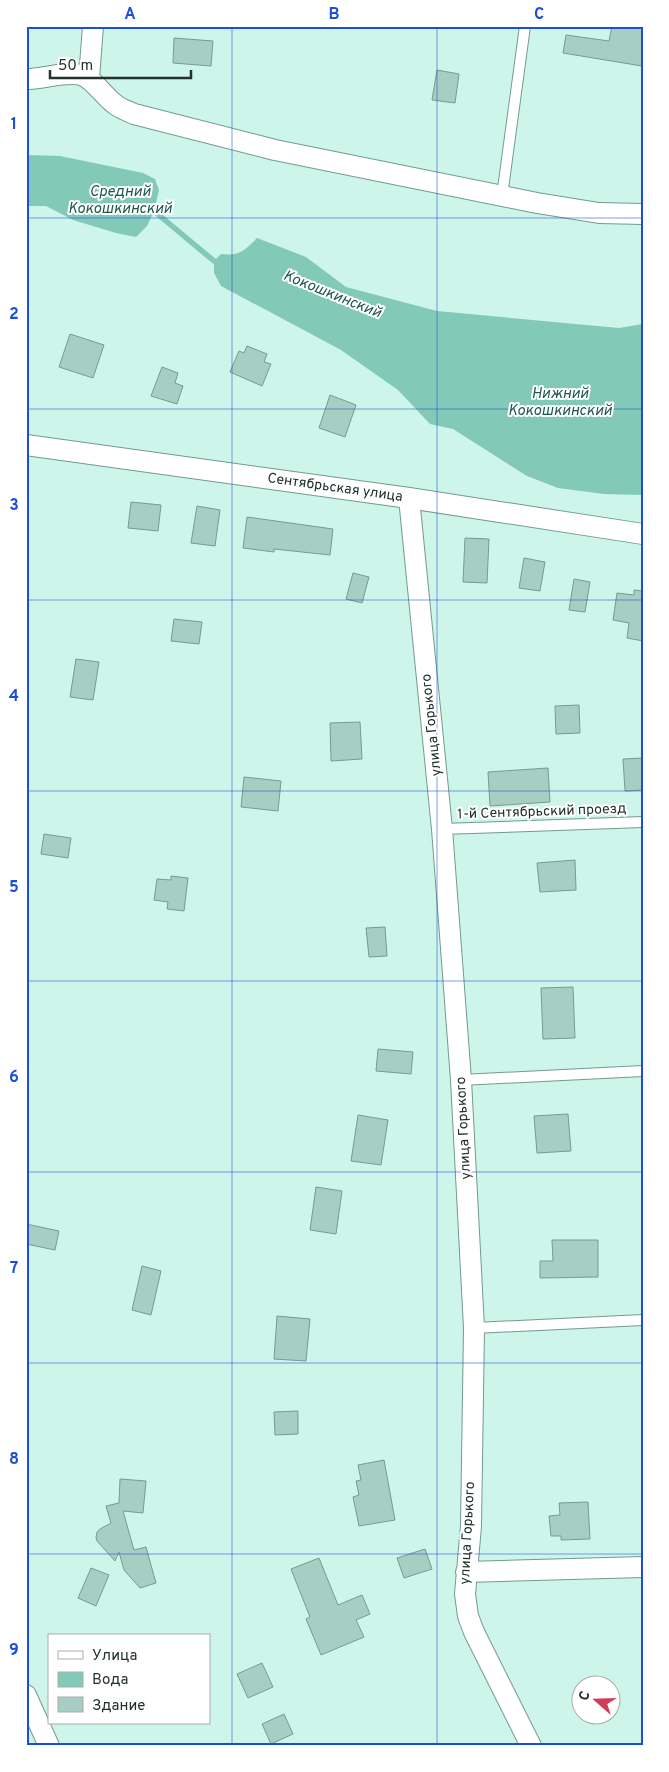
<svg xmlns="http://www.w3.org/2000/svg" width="669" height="1772" viewBox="0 0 669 1772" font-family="Overpass,sans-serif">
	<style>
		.water { fill: #82c9b8 }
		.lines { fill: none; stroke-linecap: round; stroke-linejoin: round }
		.stream { stroke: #82c9b8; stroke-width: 5.5 }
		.building { fill: #a6cec3; stroke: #769c92 }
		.service-casing { stroke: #739a90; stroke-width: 12 }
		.minor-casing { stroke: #739a90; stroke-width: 22 }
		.service { stroke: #fff; stroke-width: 10 }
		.minor { stroke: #fff; stroke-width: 20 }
		.grid { fill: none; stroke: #1d4ed8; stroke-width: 1; stroke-opacity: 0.55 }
		.labels { text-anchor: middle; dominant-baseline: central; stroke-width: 4; stroke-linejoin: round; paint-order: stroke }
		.street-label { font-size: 14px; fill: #22312d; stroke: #fff }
		.water-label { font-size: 15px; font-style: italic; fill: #1e584c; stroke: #fff }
		.neatline { fill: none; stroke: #1d4ed8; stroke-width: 2 }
		.grid-label { font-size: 16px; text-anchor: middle; font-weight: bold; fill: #1d4ed8 }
	</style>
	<rect width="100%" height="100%" fill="#cdf5ea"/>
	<path class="water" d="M 26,155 L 60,156 L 143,173 L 155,179 L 159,190 L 154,211 L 147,226 L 136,237 L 116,233 L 73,220 L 46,206 L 26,206 Z
		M 257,238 L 306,257 L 346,287 L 437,311 L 619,328 L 643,324 L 643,495 L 604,494 L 558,488 L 527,476 L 453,429 L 430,424 L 398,390 L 341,350 L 221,286 L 214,273 L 214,261 L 221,254 C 240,256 244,251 257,238 Z"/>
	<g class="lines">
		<path class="stream" d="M 148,209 L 154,211 L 214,261 L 219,263"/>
	</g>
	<path class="building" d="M 612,26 L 643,26 L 642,66 L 563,53 L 566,35 L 609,41 Z
		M 174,38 L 213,41 L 211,66 L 173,63 Z
		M 437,70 L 459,74 L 455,103 L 432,100 Z
		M 70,334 L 104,345 L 93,378 L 59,367 Z
		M 247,346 L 267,354 L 264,362 L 271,364 L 262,386 L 230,372 L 239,351 L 244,353 Z
		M 162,367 L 178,373 L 175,383 L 183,386 L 177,404 L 151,396 Z
		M 330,395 L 356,405 L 345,437 L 319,428 Z
		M 131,502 L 161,505 L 158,531 L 128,528 Z
		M 197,506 L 220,510 L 215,546 L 191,543 Z
		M 247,517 L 333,529 L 330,555 L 274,549 L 274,552 L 243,548 Z
		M 465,538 L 489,539 L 487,583 L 463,582 Z
		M 524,558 L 545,562 L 540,591 L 519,588 Z
		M 353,573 L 369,577 L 362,603 L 346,599 Z
		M 574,579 L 590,582 L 585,612 L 569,610 Z
		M 634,590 L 643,591 L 643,641 L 627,638 L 629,623 L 613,620 L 617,593 L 634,595 Z
		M 174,619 L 202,622 L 199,644 L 171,641 Z
		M 76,659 L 99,662 L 93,700 L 70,697 Z
		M 579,705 L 580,733 L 556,734 L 555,706 Z
		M 360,722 L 362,759 L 331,761 L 330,723 Z
		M 643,758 L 643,790 L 625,791 L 623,759 Z
		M 548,768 L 550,802 L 490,806 L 488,772 Z
		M 244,777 L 281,781 L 278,811 L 241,807 Z
		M 44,834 L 71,838 L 68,858 L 41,854 Z
		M 575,860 L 576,890 L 540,892 L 537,863 Z
		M 171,876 L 188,878 L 184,911 L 167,909 L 168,902 L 154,900 L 157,879 L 171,880 Z
		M 385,927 L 387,956 L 369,957 L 366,928 Z
		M 573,987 L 575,1038 L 543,1039 L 541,988 Z
		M 378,1049 L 413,1052 L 411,1074 L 376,1071 Z
		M 568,1114 L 571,1151 L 537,1153 L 534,1116 Z
		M 358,1115 L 388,1120 L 381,1165 L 351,1161 Z
		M 316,1187 L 342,1191 L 336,1234 L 310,1230 Z
		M 26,1224 L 59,1231 L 55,1250 L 26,1244 Z
		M 552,1240 L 598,1240 L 598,1277 L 540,1278 L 540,1261 L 553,1261 Z
		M 142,1266 L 161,1271 L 151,1315 L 132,1310 Z
		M 277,1316 L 310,1319 L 306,1361 L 274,1359 Z
		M 298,1411 L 298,1434 L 275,1435 L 274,1412 Z
		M 384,1460 L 395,1520 L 359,1526 L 353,1497 L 359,1495 L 356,1481 L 361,1480 L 358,1465 Z
		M 120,1479 L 146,1481 L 143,1513 L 123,1511 L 134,1550 L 146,1547 L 156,1583 L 140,1588 L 124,1570 L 119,1552 L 115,1561 L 97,1541 L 96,1537 L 97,1532 L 100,1529 L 111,1523 L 106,1506 L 119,1503 Z
		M 588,1502 L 590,1539 L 561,1540 L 561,1536 L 551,1536 L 549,1516 L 560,1515 L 559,1503 Z
		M 425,1549 L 432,1569 L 404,1578 L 397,1558 Z
		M 319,1558 L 338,1605 L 362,1595 L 370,1614 L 356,1620 L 364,1637 L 321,1655 L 306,1619 L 310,1617 L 291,1569 Z
		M 91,1568 L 109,1575 L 96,1606 L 78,1598 Z
		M 262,1663 L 273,1687 L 248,1698 L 237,1674 Z
		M 284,1714 L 293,1734 L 271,1744 L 262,1724 Z"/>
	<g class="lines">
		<g class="service-casing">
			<path id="service" d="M 502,196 L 525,26
				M 442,829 L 643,822
				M 461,1080 L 643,1071
				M 474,1328 L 643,1320"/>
		</g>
		<g class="minor-casing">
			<path id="minor" d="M 89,78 L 93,26
				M 26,79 C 42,79 67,71 81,75 C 93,78 105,98 116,105 C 121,109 128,111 134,114 L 275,150 L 537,203 L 599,213 L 643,214
				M 26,445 L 409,498 L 643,534
				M 409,498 L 442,829 L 461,1080 L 474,1328 L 471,1526 L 465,1594 L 468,1616 L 474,1632 L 531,1746
				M 466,1572 L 643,1567
				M 26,1695 L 49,1746"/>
		</g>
		<use href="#service" class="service"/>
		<use href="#minor" class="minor"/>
	</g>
	<path class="grid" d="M 232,26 L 232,1746M 437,26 L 437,1746M 26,218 L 643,218M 26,409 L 643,409M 26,600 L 643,600M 26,791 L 643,791M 26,981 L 643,981M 26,1172 L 643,1172M 26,1363 L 643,1363M 26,1554 L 643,1554"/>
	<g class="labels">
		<g class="street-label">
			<text transform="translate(335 488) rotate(8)">Сентябрьская улица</text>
			<text transform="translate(432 725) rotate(-96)">улица Горького</text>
			<text transform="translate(542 812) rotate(-2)">1-й Сентябрьский проезд</text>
			<text transform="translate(464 1128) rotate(-93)">улица Горького</text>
			<text transform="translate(468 1533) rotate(-87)">улица Горького</text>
		</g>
		<g class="water-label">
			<text x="120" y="192">Средний<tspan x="120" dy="17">Кокошкинский</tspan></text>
			<text transform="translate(332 295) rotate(22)">Кокошкинский</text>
			<text x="560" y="394">Нижний<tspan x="560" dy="17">Кокошкинский</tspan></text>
		</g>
	</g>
	<rect width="669" height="1772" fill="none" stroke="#ffffff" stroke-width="55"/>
	<rect x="48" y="1634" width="162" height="90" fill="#ffffff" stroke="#a7adab"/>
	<rect x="58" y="1651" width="25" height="8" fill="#ffffff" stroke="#a7adab"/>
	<text x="92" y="1660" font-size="15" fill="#22312d">Улица</text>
	<rect x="58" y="1672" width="25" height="15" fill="#82c9b8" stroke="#a7adab"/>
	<text x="92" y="1684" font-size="15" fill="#22312d">Вода</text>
	<rect x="58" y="1697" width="25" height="15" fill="#a6cec3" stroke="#a7adab"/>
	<text x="92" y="1710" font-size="15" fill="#22312d">Здание</text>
	<g transform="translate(596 1700) rotate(290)"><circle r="24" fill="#ffffff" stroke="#a7adab"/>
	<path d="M0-4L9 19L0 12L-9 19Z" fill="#ce3e5b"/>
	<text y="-8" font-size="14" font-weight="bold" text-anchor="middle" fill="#22312d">С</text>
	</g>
	<path d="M50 70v8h141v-8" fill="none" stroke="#22312d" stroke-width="2.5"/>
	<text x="58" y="70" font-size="15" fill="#22312d" stroke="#ffffff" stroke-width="4" paint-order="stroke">50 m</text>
	<rect x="28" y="28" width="614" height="1716" class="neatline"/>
	<g class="grid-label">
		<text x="130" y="19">A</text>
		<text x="334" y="19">B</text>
		<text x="539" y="19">C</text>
		<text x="14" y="129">1</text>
		<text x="14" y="319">2</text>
		<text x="14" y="510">3</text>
		<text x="14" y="701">4</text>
		<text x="14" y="892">5</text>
		<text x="14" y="1082">6</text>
		<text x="14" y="1273">7</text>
		<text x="14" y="1464">8</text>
		<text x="14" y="1655">9</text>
	</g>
</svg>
